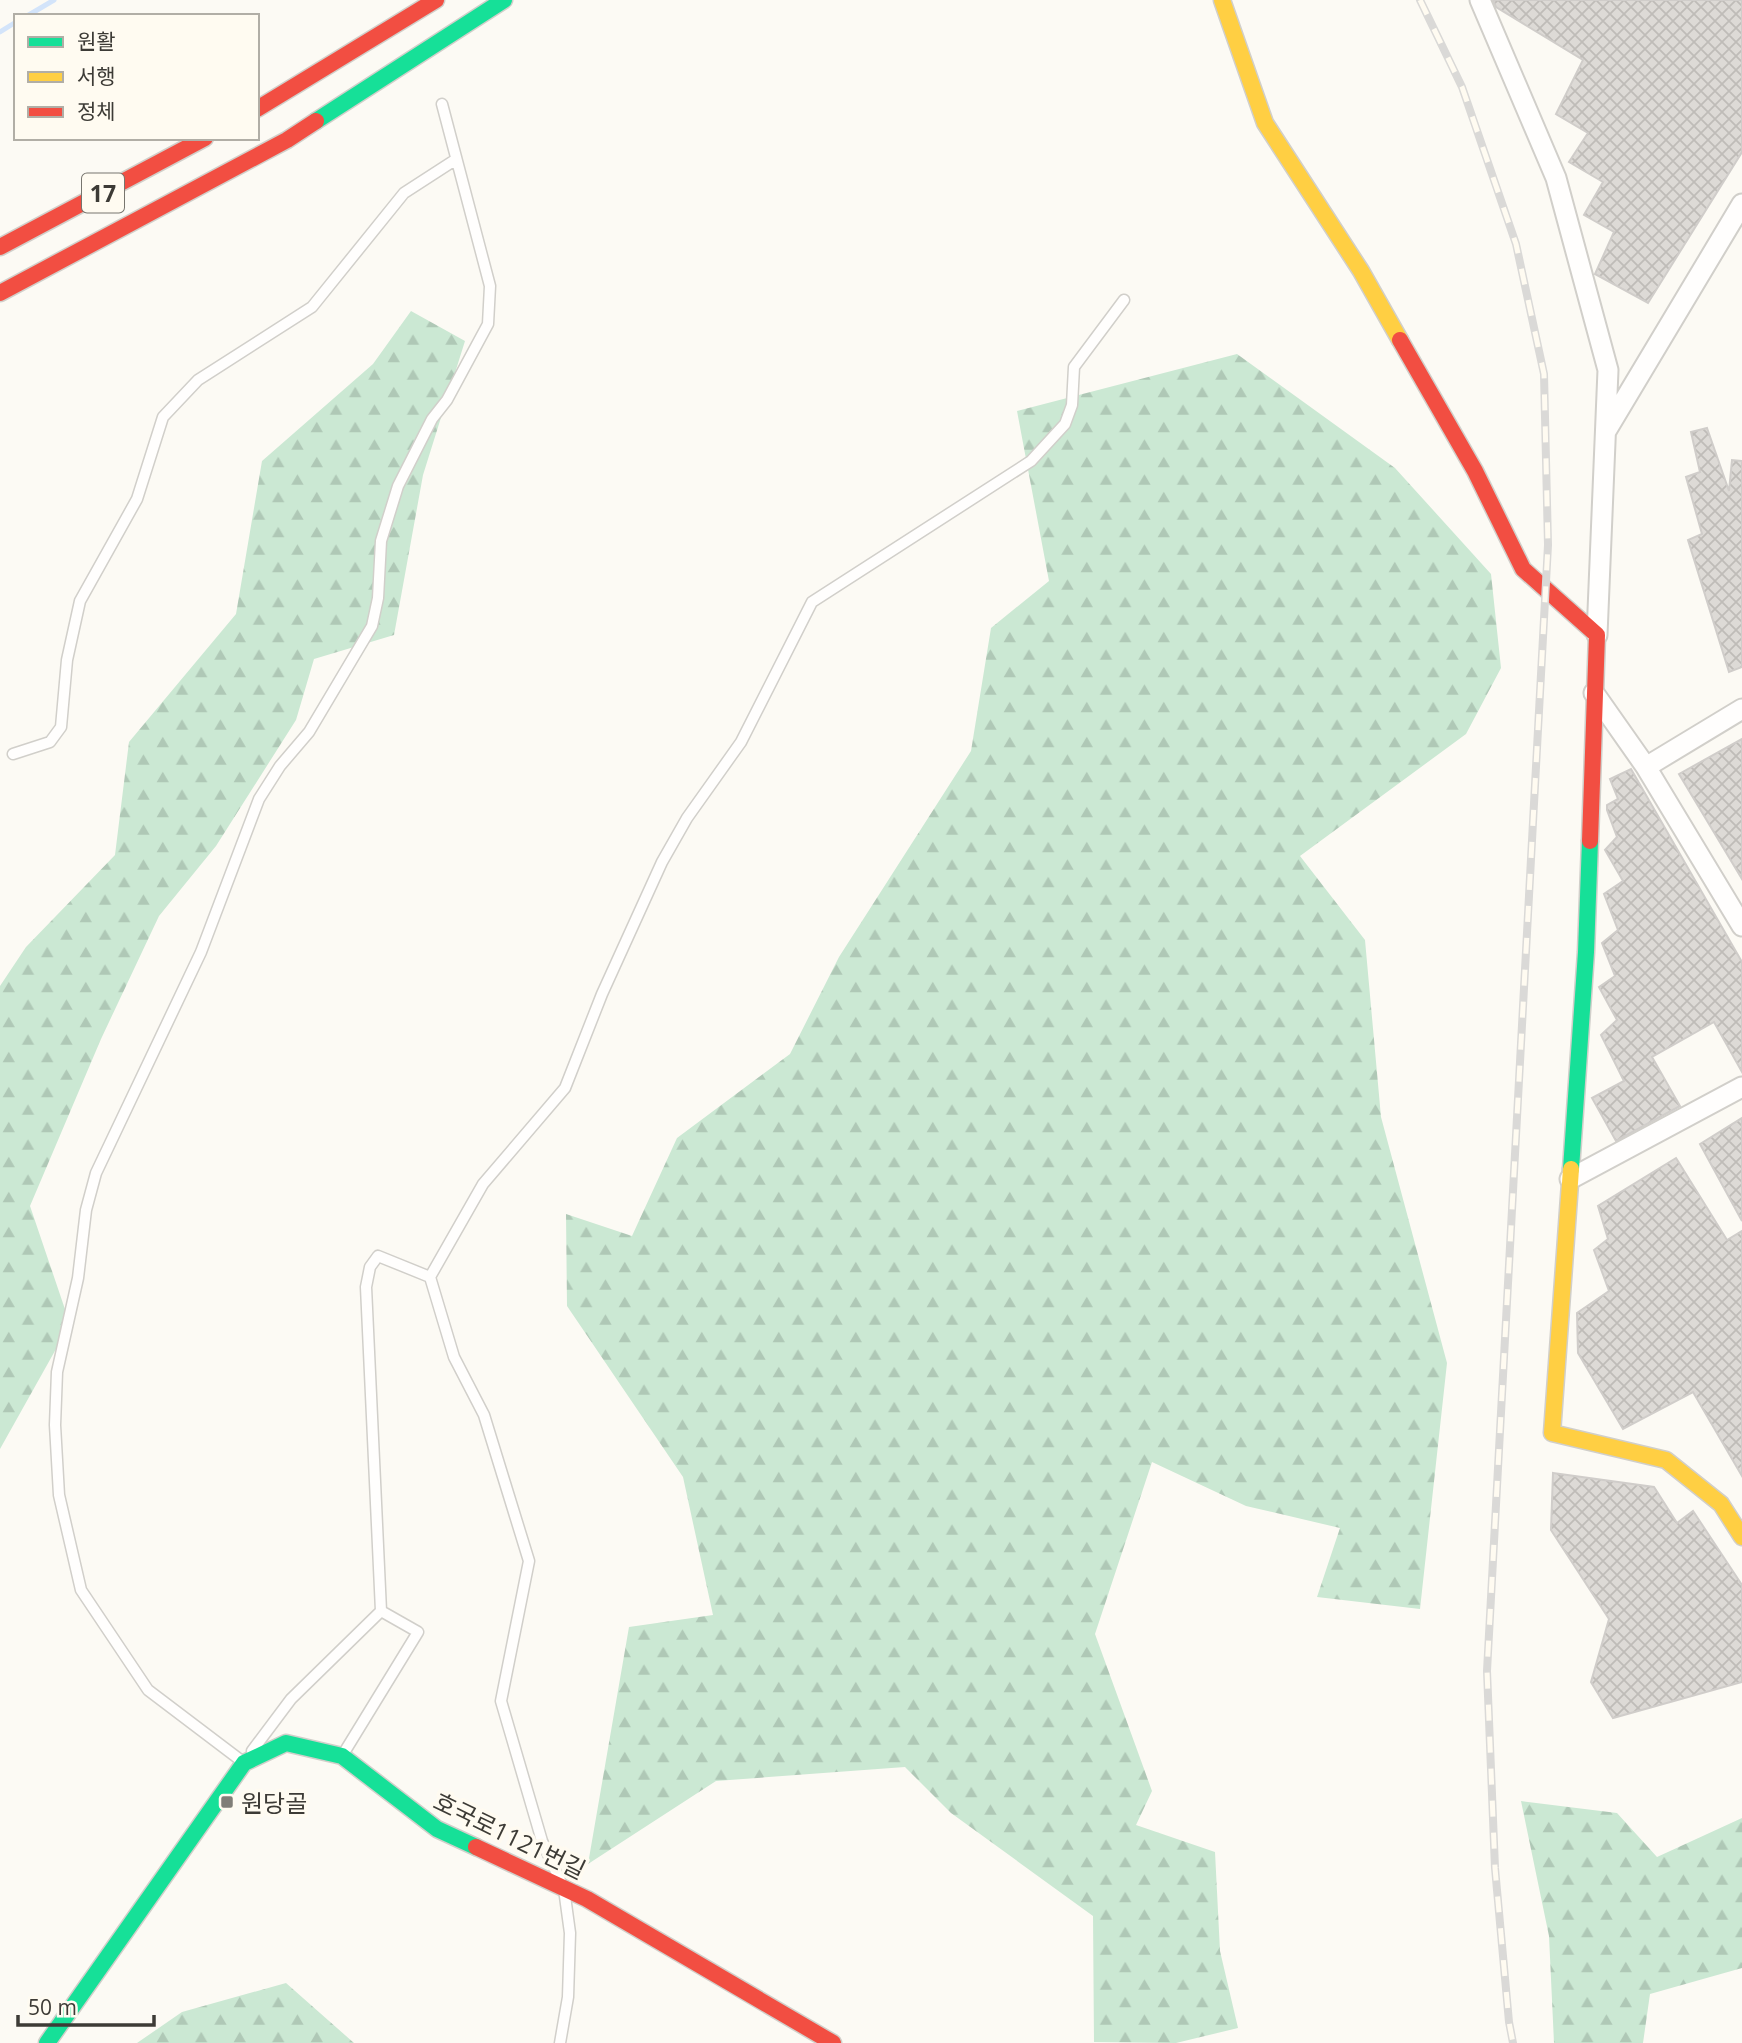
<svg xmlns="http://www.w3.org/2000/svg" width="1742" height="2043" viewBox="0 0 1742 2043" font-family="'Open Sans','Noto Sans KR',sans-serif">
	<style>
		.forest { fill: url(#forest-firs) }
		.lines { fill: none; stroke-linecap: round; stroke-linejoin: round }
		.stream { stroke: #d3e4fa; stroke-width: 5 }
		.building { fill: url(#building-cross-hatch); stroke: #d0cdca; stroke-width: 2 }
		.lane-casing { stroke: #d1cfca; stroke-width: 13 }
		.street-casing { stroke: #d1cfca; stroke-width: 23 }
		.fast-casing { stroke: #d1cfca; stroke-width: 19 }
		.slow-casing { stroke: #d1cfca; stroke-width: 19 }
		.jam-casing { stroke: #d1cfca; stroke-width: 19 }
		.lane { stroke: #fffefd; stroke-width: 10 }
		.street { stroke: #fffefd; stroke-width: 19 }
		.fast { stroke: #16e098; stroke-width: 16 }
		.slow { stroke: #ffcf43; stroke-width: 16 }
		.jam { stroke: #f24e42; stroke-width: 16 }
		.rail-casing { stroke: #dad9d7; stroke-width: 8 }
		.rail { stroke: #fffbf1; stroke-width: 5; stroke-dasharray: 16; stroke-linecap: butt }
		.poi-dot { fill: #807e78; stroke: #fffbf1; stroke-width: 2.5 }
		.labels { text-anchor: middle; dominant-baseline: central; stroke-width: 7; stroke-linejoin: round; paint-order: stroke }
		.shield { fill: #fffbf1; stroke: #77756e; stroke-width: 2 }
		.shield-label { font-size: 23px; font-weight: bold; fill: #3d3b36 }
		.poi-label { font-size: 24px; fill: #3d3b36; stroke: #fffbf1; text-anchor: start }
		.street-label { font-size: 24px; fill: #3d3b36; stroke: #fffbf1 }
	</style>
	<defs>
		<pattern id="forest-firs" width="22" height="20" patternUnits="userSpaceOnUse" patternTransform="scale(1.75)"><rect width="22" height="20" fill="#cbe8d3"/><path d="M5 1l3.5 6h-7zM16 11l3.5 6h-7z" fill="#afc8b6"/></pattern>
		<pattern id="building-cross-hatch" width="8" height="8" patternUnits="userSpaceOnUse" patternTransform="scale(1.75)"><rect width="8" height="8" fill="#dddad6"/><path d="M0 0l8 8M0 8l8-8" fill="none" stroke="#bfbcb8"/></pattern>
	</defs>
	<rect width="100%" height="100%" fill="#fcfaf4"/>
	<path class="forest" d="M 411,311 L 465,341 L 423,475 L 394,635 L 314,659 L 296,720 L 216,846 L 159,916 L 101,1039 L 30,1206 L 70,1324 L 0,1449 L 0,986 L 26,947 L 115,855 L 129,742 L 236,614 L 262,461 L 373,364 Z
		M 1237,354 L 1395,468 L 1491,574 L 1501,668 L 1466,734 L 1300,856 L 1365,940 L 1381,1117 L 1447,1363 L 1420,1609 L 1317,1597 L 1340,1528 L 1246,1506 L 1152,1462 L 1095,1634 L 1152,1791 L 1136,1825 L 1215,1852 L 1220,1951 L 1238,2028 L 1176,2043 L 1094,2042 L 1093,1916 L 951,1813 L 905,1767 L 716,1781 L 588,1864 L 629,1627 L 713,1615 L 683,1477 L 567,1306 L 566,1214 L 632,1236 L 677,1138 L 790,1054 L 839,957 L 971,751 L 991,628 L 1049,581 L 1017,411 Z
		M 1521,1801 L 1617,1813 L 1657,1857 L 1742,1818 L 1742,1968 L 1650,1994 L 1643,2043 L 1554,2043 L 1549,1936 Z
		M 286,1983 L 354,2043 L 137,2043 L 182,2012 Z"/>
	<g class="lines">
		<path class="stream" d="M 27,16 L 54,0
			M 0,32 L 16,22"/>
	</g>
	<path class="building" d="M 1493,0 L 1742,0 L 1742,152 L 1648,303 L 1595,274 L 1614,232 L 1584,215 L 1603,182 L 1569,162 L 1588,133 L 1556,114 L 1583,60 L 1496,7 Z
		M 1707,428 L 1729,491 L 1732,460 L 1742,461 L 1742,667 L 1729,672 L 1688,540 L 1702,534 L 1686,477 L 1700,472 L 1691,432 Z
		M 1742,739 L 1742,879 L 1679,774 Z
		M 1631,769 L 1742,962 L 1742,1072 L 1714,1022 L 1652,1057 L 1680,1106 L 1616,1141 L 1592,1098 L 1624,1081 L 1601,1035 L 1617,1020 L 1599,987 L 1615,976 L 1602,943 L 1618,930 L 1604,894 L 1623,881 L 1605,850 L 1617,837 L 1607,810 L 1607,805 L 1618,799 L 1610,779 Z
		M 1742,1118 L 1742,1221 L 1700,1144 Z
		M 1676,1158 L 1727,1240 L 1742,1231 L 1742,1476 L 1693,1392 L 1623,1429 L 1578,1353 L 1577,1313 L 1609,1291 L 1594,1250 L 1608,1239 L 1598,1206 Z
		M 1553,1473 L 1654,1487 L 1677,1523 L 1693,1511 L 1742,1585 L 1742,1682 L 1613,1718 L 1591,1682 L 1609,1619 L 1551,1530 Z"/>
	<g class="lines">
		<g class="lane-casing">
			<path id="lane" d="M 13,754 L 50,742 L 61,727 L 67,660 L 80,601 L 137,499 L 163,417 L 198,380 L 312,307 L 404,193 L 455,160
				M 252,1751 L 291,1699 L 381,1611 L 366,1287 L 370,1267 L 378,1256 L 430,1277
				M 342,1756 L 418,1632 L 381,1611
				M 243,1762 L 148,1690 L 81,1590 L 59,1495 L 55,1425 L 57,1372 L 78,1278 L 86,1210 L 96,1173 L 201,952 L 259,799 L 280,766 L 309,732 L 372,626 L 378,598 L 381,541 L 398,486 L 432,419 L 447,400 L 488,324 L 490,286 L 442,104
				M 560,2043 L 568,1997 L 570,1933 L 564,1889 L 542,1841 L 501,1701 L 529,1561 L 484,1415 L 454,1357 L 430,1277 L 483,1184 L 565,1088 L 602,994 L 662,862 L 687,818 L 741,742 L 812,602 L 1031,461 L 1065,424 L 1072,405 L 1074,367 L 1124,300"/>
		</g>
		<g class="street-casing">
			<path id="street" d="M 1480,0 L 1556,178 L 1608,370 L 1597,635
				M 1606,431 L 1742,204
				M 1594,693 L 1646,767
				M 1742,709 L 1646,767 L 1742,926
				M 1570,1179 L 1742,1087"/>
		</g>
		<g class="fast-casing">
			<path id="fast" d="M 316,121 L 504,0
				M 1571,1169 L 1586,952 L 1590,841
				M 47,2043 L 244,1763 L 286,1743 L 342,1756 L 437,1829 L 476,1847"/>
		</g>
		<g class="slow-casing">
			<path id="slow" d="M 1222,0 L 1265,123 L 1361,271 L 1400,340
				M 1571,1169 L 1552,1433 L 1666,1460 L 1721,1504 L 1742,1537"/>
		</g>
		<g class="jam-casing">
			<path id="jam" d="M 257,109 L 436,0
				M 0,247 L 205,138
				M 0,293 L 287,140 L 316,121
				M 1400,340 L 1475,471 L 1523,569 L 1597,635 L 1590,841
				M 476,1847 L 587,1899 L 833,2043"/>
		</g>
		<use href="#lane" class="lane"/>
		<use href="#street" class="street"/>
		<use href="#fast" class="fast"/>
		<use href="#slow" class="slow"/>
		<use href="#jam" class="jam"/>
		<g class="rail-casing">
			<path id="rail" d="M 1420,0 L 1462,87 L 1516,244 L 1544,374 L 1548,545 L 1487,1671 L 1495,1868 L 1509,2022 L 1513,2043"/>
		</g>
		<use href="#rail" class="rail"/>
	</g>
	<rect class="poi-dot" x="220" y="1795" width="14" height="14" rx="3.5"/>
	<g class="labels">
		<rect class="shield" x="82" y="173.5" width="42" height="39" rx="5"/>
		<g class="shield-label">
			<text x="103" y="193">17</text>
		</g>
		<g class="poi-label">
			<text x="241" y="1802">원당골</text>
		</g>
		<g class="street-label">
			<text transform="translate(510 1835) rotate(26)">호국로1121번길</text>
		</g>
	</g>
	<rect x="14" y="14" width="245" height="126" fill="#fffbf1" stroke="#b1aea6" stroke-width="2"/>
	<rect x="28" y="37" width="35" height="10" fill="#16e098" stroke="#b1aea6" stroke-width="2"/>
	<text x="77" y="49" font-size="21" fill="#3d3b36">원활</text>
	<rect x="28" y="72" width="35" height="10" fill="#ffcf43" stroke="#b1aea6" stroke-width="2"/>
	<text x="77" y="84" font-size="21" fill="#3d3b36">서행</text>
	<rect x="28" y="107" width="35" height="10" fill="#f24e42" stroke="#b1aea6" stroke-width="2"/>
	<text x="77" y="119" font-size="21" fill="#3d3b36">정체</text>
	<path d="M18 2015v10h136v-10" fill="none" stroke="#3d3b36" stroke-width="3.5"/>
	<text x="28" y="2015" font-size="21" fill="#3d3b36" stroke="#fffbf1" stroke-width="5" paint-order="stroke">50 m</text>
</svg>
